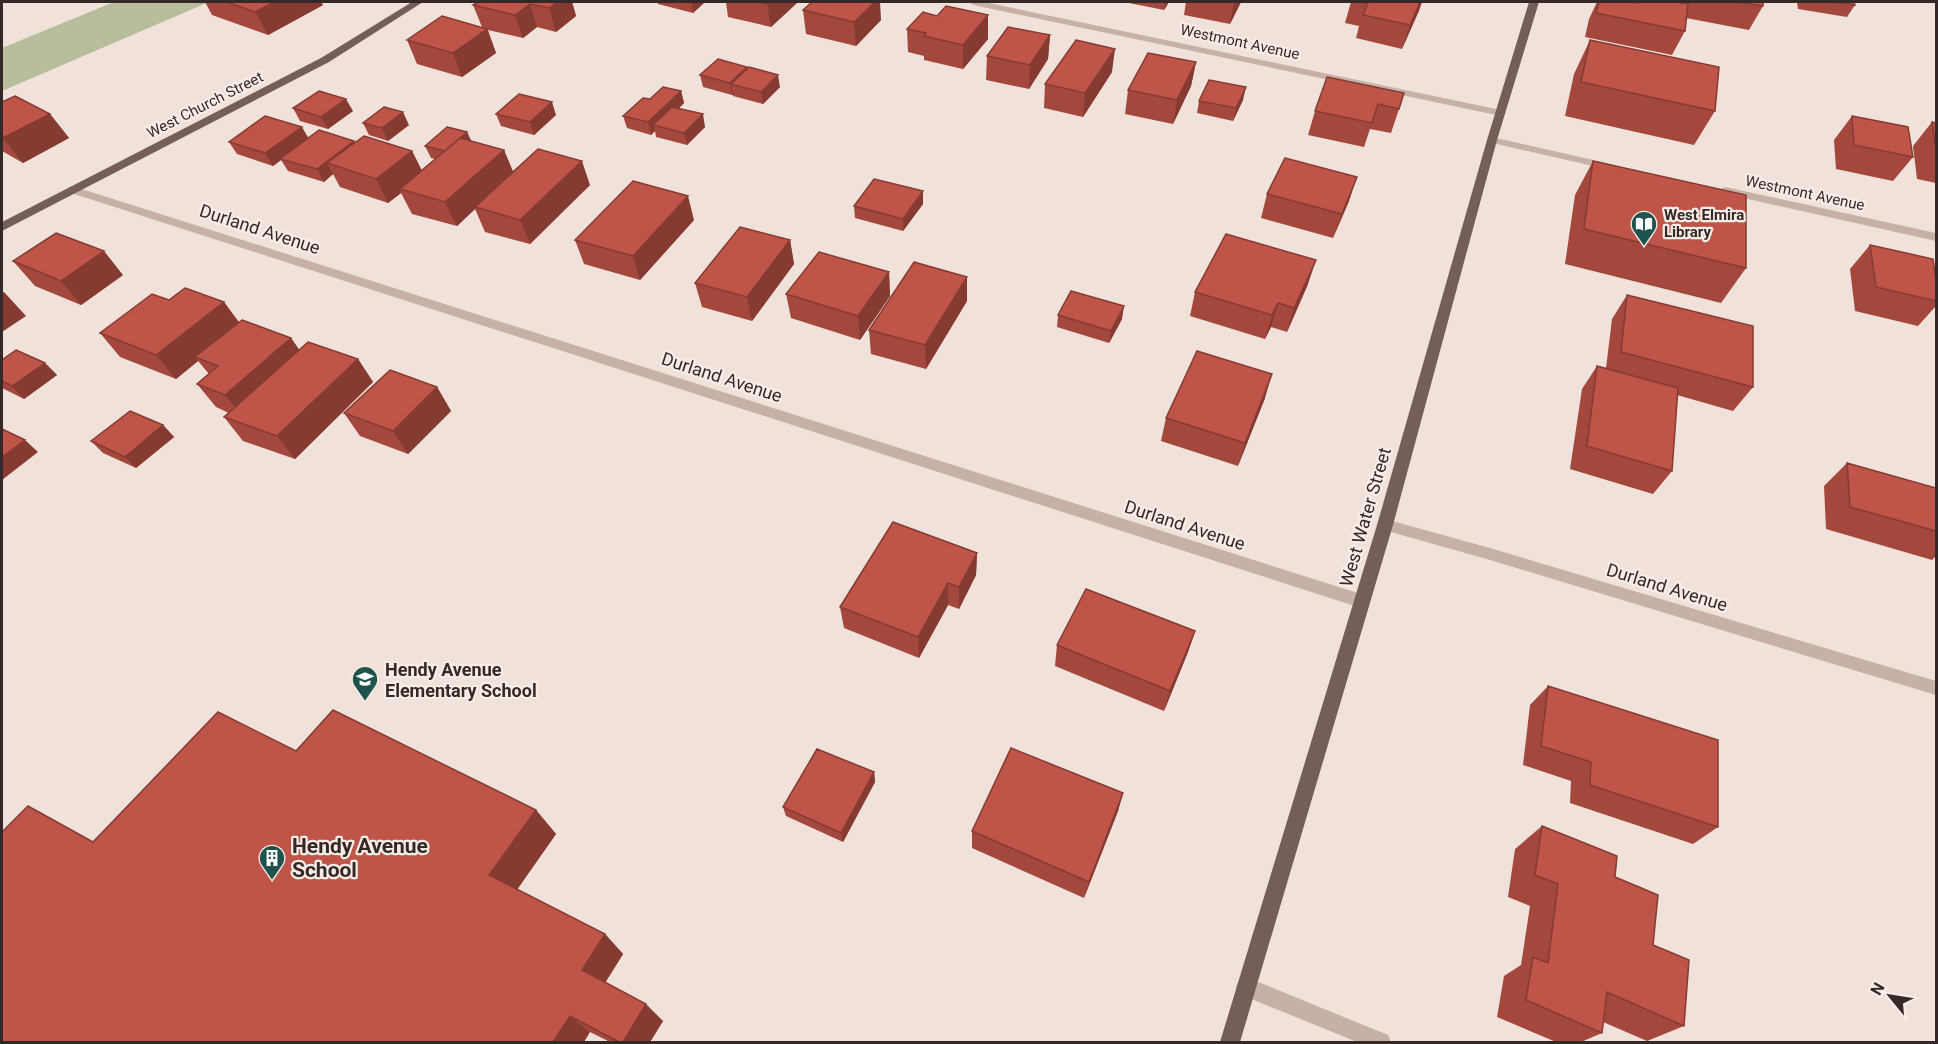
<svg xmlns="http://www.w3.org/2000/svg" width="1938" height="1044" viewBox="0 0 1938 1044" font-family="Roboto,sans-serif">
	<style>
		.green { fill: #b7be9b }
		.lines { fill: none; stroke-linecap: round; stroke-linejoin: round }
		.lane { fill: #c7b1a6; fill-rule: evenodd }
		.street { fill: #c7b1a6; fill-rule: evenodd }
		.primary { fill: #755e59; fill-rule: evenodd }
		.wall { fill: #a4483e }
		.shaded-wall { fill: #863b32 }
		.building { fill: #bf5448; stroke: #863b32; stroke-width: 1.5 }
		.labels { text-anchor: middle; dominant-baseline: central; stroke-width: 4.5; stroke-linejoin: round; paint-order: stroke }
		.far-street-label { font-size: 15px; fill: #342927; stroke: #f8ede6 }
		.far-poi-label { font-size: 15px; font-weight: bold; fill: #342927; stroke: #f8ede6; text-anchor: start }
		.street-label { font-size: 18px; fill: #342927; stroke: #f8ede6 }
		.poi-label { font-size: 18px; font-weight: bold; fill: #342927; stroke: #f8ede6; text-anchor: start }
		.near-poi-label { font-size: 21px; font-weight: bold; fill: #342927; stroke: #f8ede6; text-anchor: start }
	</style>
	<rect width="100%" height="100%" fill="#f0e2da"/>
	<path class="green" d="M 114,2 L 209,2 L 2,91 L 2,48 Z"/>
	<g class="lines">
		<path class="lane" d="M 1246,977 L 1388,1035 L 1391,1042 L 1357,1042 L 1239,994 L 1236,987 L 1239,980 Z"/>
		<path class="street" d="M 969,2 L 984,2 L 1501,110 L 1506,113 L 1501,116 L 973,5 Z
			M 1492,137 L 1611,164 L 1617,167 L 1611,170 L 1488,142 L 1488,138 Z
			M 72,186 L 1361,594 L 1367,596 L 1369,601 L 1367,606 L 1361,608 L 68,192 L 68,188 Z
			M 1725,187 L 1936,233 L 1936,241 L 1721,193 L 1721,189 Z
			M 1385,519 L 1490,548 L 1936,681 L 1936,695 L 1490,560 L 1380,529 L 1377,525 L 1380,521 Z"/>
		<path class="primary" d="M 412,2 L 423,2 L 329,62 L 2,231 L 2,222 L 321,58 Z
			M 1529,2 L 1539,2 L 1497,140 L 1393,525 L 1240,1042 L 1220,1042 L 1377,525 L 1487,140 Z"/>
	</g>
	<path class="wall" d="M 205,2 L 321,2 L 323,5 L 268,35 L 212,15 Z
		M 478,2 L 572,2 L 576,16 L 556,32 L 537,27 L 523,38 L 488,30 L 496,53 L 462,77 L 417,64 L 407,40 L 482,27 L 473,5 Z
		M 657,2 L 705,2 L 693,13 L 658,4 Z
		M 726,2 L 798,2 L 771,27 L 728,17 Z
		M 1124,2 L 1169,2 L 1164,10 Z
		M 1186,2 L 1241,2 L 1230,24 L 1184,15 Z
		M 1351,2 L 1422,2 L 1402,49 L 1356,38 L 1359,26 L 1345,23 Z
		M 1597,2 L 1763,2 L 1763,6 L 1749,30 L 1686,18 L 1685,31 L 1672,55 L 1585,37 L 1589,19 Z
		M 1797,2 L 1854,2 L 1855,5 L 1847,17 L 1798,9 Z
		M 803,10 L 881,20 L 856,46 L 806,34 Z
		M 907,29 L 988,39 L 963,69 L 924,60 L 924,56 L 908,52 Z
		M 1050,35 L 1048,59 L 1029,89 L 986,80 L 987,56 Z
		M 1590,40 L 1715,111 L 1694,145 L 1565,116 L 1574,74 Z
		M 1196,62 L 1191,86 L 1173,124 L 1125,114 L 1128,90 Z
		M 748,68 L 780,87 L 763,104 L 733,96 L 733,95 L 732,95 L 703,87 L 700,75 Z
		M 1112,72 L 1083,117 L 1044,108 L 1045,84 Z
		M 1327,77 L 1399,109 L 1391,133 L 1370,129 L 1364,147 L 1308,135 L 1315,111 Z
		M 681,91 L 684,103 L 679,108 L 705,127 L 687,145 L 656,137 L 655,131 L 651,135 L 627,128 L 623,116 L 650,99 Z
		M 1243,100 L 1233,121 L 1197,113 L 1199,101 Z
		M 2,102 L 50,114 L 69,138 L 23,163 L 2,151 Z
		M 293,108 L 353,111 L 328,129 L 300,121 Z
		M 496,114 L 556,115 L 534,135 L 501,126 Z
		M 1852,116 L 1913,157 L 1893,181 L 1836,169 L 1834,140 Z
		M 1932,122 L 1936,123 L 1936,183 L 1917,179 L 1913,146 Z
		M 363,123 L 409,125 L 388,141 L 369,135 Z
		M 467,132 L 471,141 L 504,150 L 513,172 L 590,185 L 530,244 L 485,232 L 475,209 L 457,226 L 412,214 L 401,193 L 388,203 L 340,187 L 333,174 L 324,182 L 288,171 L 281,160 L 273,166 L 237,154 L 229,142 L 308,138 L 355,142 L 412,151 L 422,171 L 435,159 L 431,158 L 425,146 Z
		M 1593,161 L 1746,268 L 1721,303 L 1565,264 L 1575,195 Z
		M 1267,194 L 1349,201 L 1333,238 L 1261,218 Z
		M 923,204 L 903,231 L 855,218 L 854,206 Z
		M 694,220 L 640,280 L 584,264 L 575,240 Z
		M 790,240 L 794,264 L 752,321 L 702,307 L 695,283 Z
		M 1870,245 L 1936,280 L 1936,306 L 1918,326 L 1855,311 L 1850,269 Z
		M 13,261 L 123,275 L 81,305 L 35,286 Z
		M 889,272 L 890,296 L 860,340 L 791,318 L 786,294 Z
		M 1308,284 L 1287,332 L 1271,327 L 1265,339 L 1190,316 L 1195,292 Z
		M 1627,295 L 1753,387 L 1733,411 L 1677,395 L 1672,471 L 1653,494 L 1570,469 L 1582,389 L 1597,366 L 1606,368 L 1612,319 Z
		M 169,300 L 224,302 L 239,322 L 291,338 L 299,350 L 358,359 L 373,382 L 295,459 L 243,441 L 224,417 L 229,413 L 216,407 L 197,384 L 209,374 L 198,361 L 176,379 L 120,357 L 100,333 Z
		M 967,301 L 926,369 L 871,354 L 869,330 Z
		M 1058,315 L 1122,319 L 1109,343 L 1057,327 Z
		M 2,360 L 45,363 L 57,375 L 24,399 L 2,388 Z
		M 437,387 L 451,411 L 408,454 L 360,436 L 344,413 Z
		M 1265,398 L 1238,466 L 1161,441 L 1166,418 Z
		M 163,425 L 174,437 L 136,468 L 103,453 L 91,441 Z
		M 1847,463 L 1936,488 L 1936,556 L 1932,560 L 1826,529 L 1824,486 Z
		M 977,553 L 976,575 L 959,609 L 948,605 L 919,658 L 844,628 L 840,607 Z
		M 1195,631 L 1188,652 L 1164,711 L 1055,666 L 1057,645 Z
		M 1548,686 L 1718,827 L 1693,844 L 1570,803 L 1571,781 L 1523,765 L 1530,705 Z
		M 296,751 L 536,810 L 556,834 L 517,889 L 605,934 L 623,954 L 605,982 L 663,1021 L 650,1042 L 610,1042 L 590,1032 L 93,842 Z
		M 874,772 L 875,782 L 843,842 L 786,816 L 783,807 Z
		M 1123,793 L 1118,811 L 1084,898 L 972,848 L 972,831 Z
		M 1542,826 L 1615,877 L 1653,945 L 1684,1026 L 1647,1041 L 1603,1022 L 1602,1033 L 1581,1042 L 1556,1042 L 1497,1017 L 1504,976 L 1521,965 L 1530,906 L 1508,897 L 1515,849 Z"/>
	<path class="shaded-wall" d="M 274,2 L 321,2 L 323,5 L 268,35 L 255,12 Z
		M 557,2 L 572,2 L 576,16 L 556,32 L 549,8 Z
		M 691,2 L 705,2 L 693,13 Z
		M 770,2 L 798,2 L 771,27 L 767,4 Z
		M 875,2 L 880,2 L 881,20 L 856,46 L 854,22 Z
		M 1165,2 L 1169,2 L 1164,10 Z
		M 1234,2 L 1241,2 L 1230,24 Z
		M 1420,2 L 1422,2 L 1419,11 L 1402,49 L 1410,25 Z
		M 530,4 L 537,27 L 523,38 L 515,15 Z
		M 988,15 L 988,39 L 963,69 L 963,45 Z
		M 487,29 L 496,53 L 462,77 L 453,53 Z
		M 1050,35 L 1048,59 L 1029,89 L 1030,65 Z
		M 1115,49 L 1112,72 L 1083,117 L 1085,93 Z
		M 1196,62 L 1191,86 L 1173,124 L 1177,100 Z
		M 747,67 L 750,79 L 731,84 L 733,95 L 732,95 L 730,83 Z
		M 778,75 L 780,87 L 763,104 L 761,92 Z
		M 1246,87 L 1243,100 L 1233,121 L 1236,108 Z
		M 681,91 L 684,103 L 660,127 L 653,125 L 655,131 L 651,135 L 648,122 Z
		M 346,99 L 353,111 L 328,129 L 321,117 Z
		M 552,102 L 556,115 L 534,135 L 530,122 Z
		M 403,112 L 409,125 L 388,141 L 382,128 Z
		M 50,114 L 69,138 L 23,163 L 3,138 Z
		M 703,114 L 705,127 L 687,145 L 684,133 Z
		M 302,127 L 309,139 L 273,166 L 265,153 Z
		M 467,132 L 473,144 L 445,151 Z
		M 354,141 L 361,153 L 327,163 L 333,174 L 324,182 L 317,169 Z
		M 504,150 L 514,174 L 475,207 L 475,209 L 457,226 L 445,202 Z
		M 412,151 L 424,175 L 400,189 L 401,193 L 388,203 L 376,179 Z
		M 582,161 L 590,185 L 530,244 L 520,220 Z
		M 1357,177 L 1349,201 L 1333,238 L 1342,214 Z
		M 923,191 L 923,204 L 903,231 L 903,219 Z
		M 688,196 L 694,220 L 640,280 L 633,256 Z
		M 790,240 L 794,264 L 752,321 L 747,297 Z
		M 104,251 L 123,275 L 81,305 L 61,281 Z
		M 1316,260 L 1308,284 L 1287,332 L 1294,308 Z
		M 889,272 L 890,296 L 860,340 L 858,316 Z
		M 967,277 L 967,301 L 926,369 L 925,345 Z
		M 4,292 L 26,316 L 2,332 L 2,293 Z
		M 224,302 L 241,326 L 195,357 L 198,361 L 176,379 L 156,355 Z
		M 1278,303 L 1271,327 L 1265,339 L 1272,315 Z
		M 1124,306 L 1122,319 L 1109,343 L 1111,331 Z
		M 291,338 L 308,362 L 243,418 L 225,395 Z
		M 358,359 L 373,382 L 295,459 L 277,436 Z
		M 45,363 L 57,375 L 24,399 L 12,386 Z
		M 1272,374 L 1265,398 L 1238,466 L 1245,443 Z
		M 437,387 L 451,411 L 408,454 L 393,431 Z
		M 163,425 L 174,437 L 136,468 L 125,457 Z
		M 25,440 L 38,452 L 2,480 L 2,457 Z
		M 977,553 L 976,575 L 959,609 L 959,587 Z
		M 948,583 L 948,605 L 919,658 L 918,637 Z
		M 1195,631 L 1188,652 L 1164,711 L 1170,691 Z
		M 874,772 L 875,782 L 843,842 L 841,833 Z
		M 1123,793 L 1118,811 L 1084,898 L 1089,882 Z
		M 536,810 L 556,834 L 512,897 L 489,875 Z
		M 605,934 L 623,954 L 602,988 L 582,970 Z
		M 646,1004 L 663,1021 L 650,1042 L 623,1042 Z
		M 570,1016 L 590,1032 L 584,1042 L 553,1042 Z"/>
	<path class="building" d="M 227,2 L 274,2 L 255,12 Z
		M 478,2 L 557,2 L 549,8 L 530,4 L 515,15 L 473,5 Z
		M 758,2 L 770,2 L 767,4 Z
		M 812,2 L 875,2 L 854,22 L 803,10 Z
		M 1359,2 L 1420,2 L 1410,25 L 1363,15 L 1368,3 Z
		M 1599,2 L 1631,2 L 1638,3 L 1638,2 L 1676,2 L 1688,4 L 1685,31 L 1596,13 Z
		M 1736,2 L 1763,2 L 1763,6 Z
		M 1835,2 L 1854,2 L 1855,5 Z
		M 946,6 L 988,15 L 963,45 L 924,36 L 926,33 L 907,29 L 923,12 L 937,16 Z
		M 442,16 L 487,29 L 453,53 L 407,40 Z
		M 1008,27 L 1050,35 L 1030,65 L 987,56 Z
		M 1076,40 L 1115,49 L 1085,93 L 1045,84 Z
		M 1590,40 L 1719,67 L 1715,111 L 1581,82 Z
		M 1148,53 L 1196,62 L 1177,100 L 1128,90 Z
		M 718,59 L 747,67 L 730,83 L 700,75 Z
		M 749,67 L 778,75 L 761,92 L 731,84 Z
		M 1327,77 L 1404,93 L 1399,109 L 1378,104 L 1372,123 L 1315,111 Z
		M 1209,80 L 1246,87 L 1236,108 L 1199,101 Z
		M 663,87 L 681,91 L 648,122 L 623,116 L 643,98 L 650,99 Z
		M 319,91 L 346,99 L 321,117 L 293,108 Z
		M 519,94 L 552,102 L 530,122 L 496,114 Z
		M 15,96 L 50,114 L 3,138 L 2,138 L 2,102 Z
		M 384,107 L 403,112 L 382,128 L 363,123 Z
		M 672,107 L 703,114 L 684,133 L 653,125 Z
		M 265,116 L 302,127 L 265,153 L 229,142 Z
		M 1852,116 L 1908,127 L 1913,157 L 1854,145 Z
		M 1932,122 L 1936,123 L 1936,149 Z
		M 447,127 L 467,132 L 445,151 L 425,146 Z
		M 319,130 L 354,141 L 317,169 L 280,159 Z
		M 364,136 L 412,151 L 376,179 L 327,163 Z
		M 460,138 L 504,150 L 445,202 L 400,189 Z
		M 538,149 L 582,161 L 520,220 L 475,207 Z
		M 1285,158 L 1357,177 L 1342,214 L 1267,194 Z
		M 1593,161 L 1746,195 L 1746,268 L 1584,229 Z
		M 874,179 L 923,191 L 903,219 L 854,206 Z
		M 633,181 L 688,196 L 633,256 L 575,240 Z
		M 740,227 L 790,240 L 747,297 L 695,283 Z
		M 56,233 L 104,251 L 61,281 L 13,261 Z
		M 1226,234 L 1316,260 L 1294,308 L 1278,303 L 1272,315 L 1195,292 Z
		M 1870,245 L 1933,259 L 1936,280 L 1936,301 L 1876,287 Z
		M 819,252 L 889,272 L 858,316 L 786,294 Z
		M 914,262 L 967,277 L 925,345 L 869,330 Z
		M 185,288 L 224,302 L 156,355 L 100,333 L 152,294 L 169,300 Z
		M 1071,291 L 1124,306 L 1111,331 L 1058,315 Z
		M 1627,295 L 1753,326 L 1753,387 L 1621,352 Z
		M 242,320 L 291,338 L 225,395 L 197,384 L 218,366 L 195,357 Z
		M 308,342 L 358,359 L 277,436 L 224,417 Z
		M 16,350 L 45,363 L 12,386 L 2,381 L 2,360 Z
		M 1197,351 L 1272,374 L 1245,443 L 1166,418 Z
		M 1597,366 L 1678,388 L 1672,471 L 1587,446 Z
		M 390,370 L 437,387 L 393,431 L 344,413 Z
		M 130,411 L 163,425 L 125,457 L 91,441 Z
		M 2,429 L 25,440 L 2,457 Z
		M 1847,463 L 1936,488 L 1936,531 L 1850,507 Z
		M 893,522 L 977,553 L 959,587 L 948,583 L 918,637 L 840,607 Z
		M 1086,589 L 1195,631 L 1170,691 L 1057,645 Z
		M 1548,686 L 1718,740 L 1718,827 L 1590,785 L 1591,762 L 1541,746 Z
		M 333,710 L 536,810 L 489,875 L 605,934 L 582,970 L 646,1004 L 623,1042 L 619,1042 L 570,1016 L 553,1042 L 2,1042 L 2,832 L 28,806 L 93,842 L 218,712 L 296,751 Z
		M 1011,748 L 1123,793 L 1089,882 L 972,831 Z
		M 817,749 L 874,772 L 841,833 L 783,807 Z
		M 1542,826 L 1617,856 L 1615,877 L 1658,895 L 1653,945 L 1689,960 L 1684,1026 L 1607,992 L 1602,1033 L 1526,1000 L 1533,957 L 1548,963 L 1558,884 L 1535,875 Z"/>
	<defs>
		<g id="library-pin" transform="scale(1.35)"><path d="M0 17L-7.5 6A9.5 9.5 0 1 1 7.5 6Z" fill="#1f534e" stroke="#f8ede6"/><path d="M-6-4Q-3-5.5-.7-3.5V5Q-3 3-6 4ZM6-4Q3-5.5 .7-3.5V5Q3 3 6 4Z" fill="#fff"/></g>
		<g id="school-pin" transform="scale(1.35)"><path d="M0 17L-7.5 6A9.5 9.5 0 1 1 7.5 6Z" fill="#1f534e" stroke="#f8ede6"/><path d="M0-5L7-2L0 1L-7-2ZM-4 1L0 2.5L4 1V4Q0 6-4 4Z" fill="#fff"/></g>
		<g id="building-pin" transform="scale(1.35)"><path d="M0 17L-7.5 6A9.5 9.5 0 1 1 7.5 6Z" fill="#1f534e" stroke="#f8ede6"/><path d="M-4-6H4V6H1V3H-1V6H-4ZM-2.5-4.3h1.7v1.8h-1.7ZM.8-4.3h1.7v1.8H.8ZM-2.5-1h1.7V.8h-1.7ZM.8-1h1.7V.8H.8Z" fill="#fff"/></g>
	</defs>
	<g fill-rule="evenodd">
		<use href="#library-pin" x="1644" y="224"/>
		<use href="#school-pin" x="365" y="679"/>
		<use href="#building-pin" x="272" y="858"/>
	</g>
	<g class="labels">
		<g class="far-street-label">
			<text transform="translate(1240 42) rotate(12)">Westmont Avenue</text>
			<text transform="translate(205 105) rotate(-27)">West Church Street</text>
			<text transform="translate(1805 193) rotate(12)">Westmont Avenue</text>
		</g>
		<g class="far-poi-label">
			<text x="1664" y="215">West Elmira<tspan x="1664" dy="17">Library</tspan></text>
		</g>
		<g class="street-label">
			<text transform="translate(260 229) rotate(18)">Durland Avenue</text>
			<text transform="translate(722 377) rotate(18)">Durland Avenue</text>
			<text transform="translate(1365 517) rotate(-74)">West Water Street</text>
			<text transform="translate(1185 525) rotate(18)">Durland Avenue</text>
			<text transform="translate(1667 587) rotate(17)">Durland Avenue</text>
		</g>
		<g class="poi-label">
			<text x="385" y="669">Hendy Avenue<tspan x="385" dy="21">Elementary School</tspan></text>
		</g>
		<g class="near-poi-label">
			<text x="292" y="846">Hendy Avenue<tspan x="292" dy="24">School</tspan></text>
		</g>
	</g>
	<rect width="1938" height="1044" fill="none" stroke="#342927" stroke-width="6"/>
	<g transform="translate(1890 996) rotate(300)" stroke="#f8ede6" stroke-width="4.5" paint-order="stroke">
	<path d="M0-4.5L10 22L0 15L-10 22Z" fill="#342927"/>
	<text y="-9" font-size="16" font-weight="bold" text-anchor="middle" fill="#342927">N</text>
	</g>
</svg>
